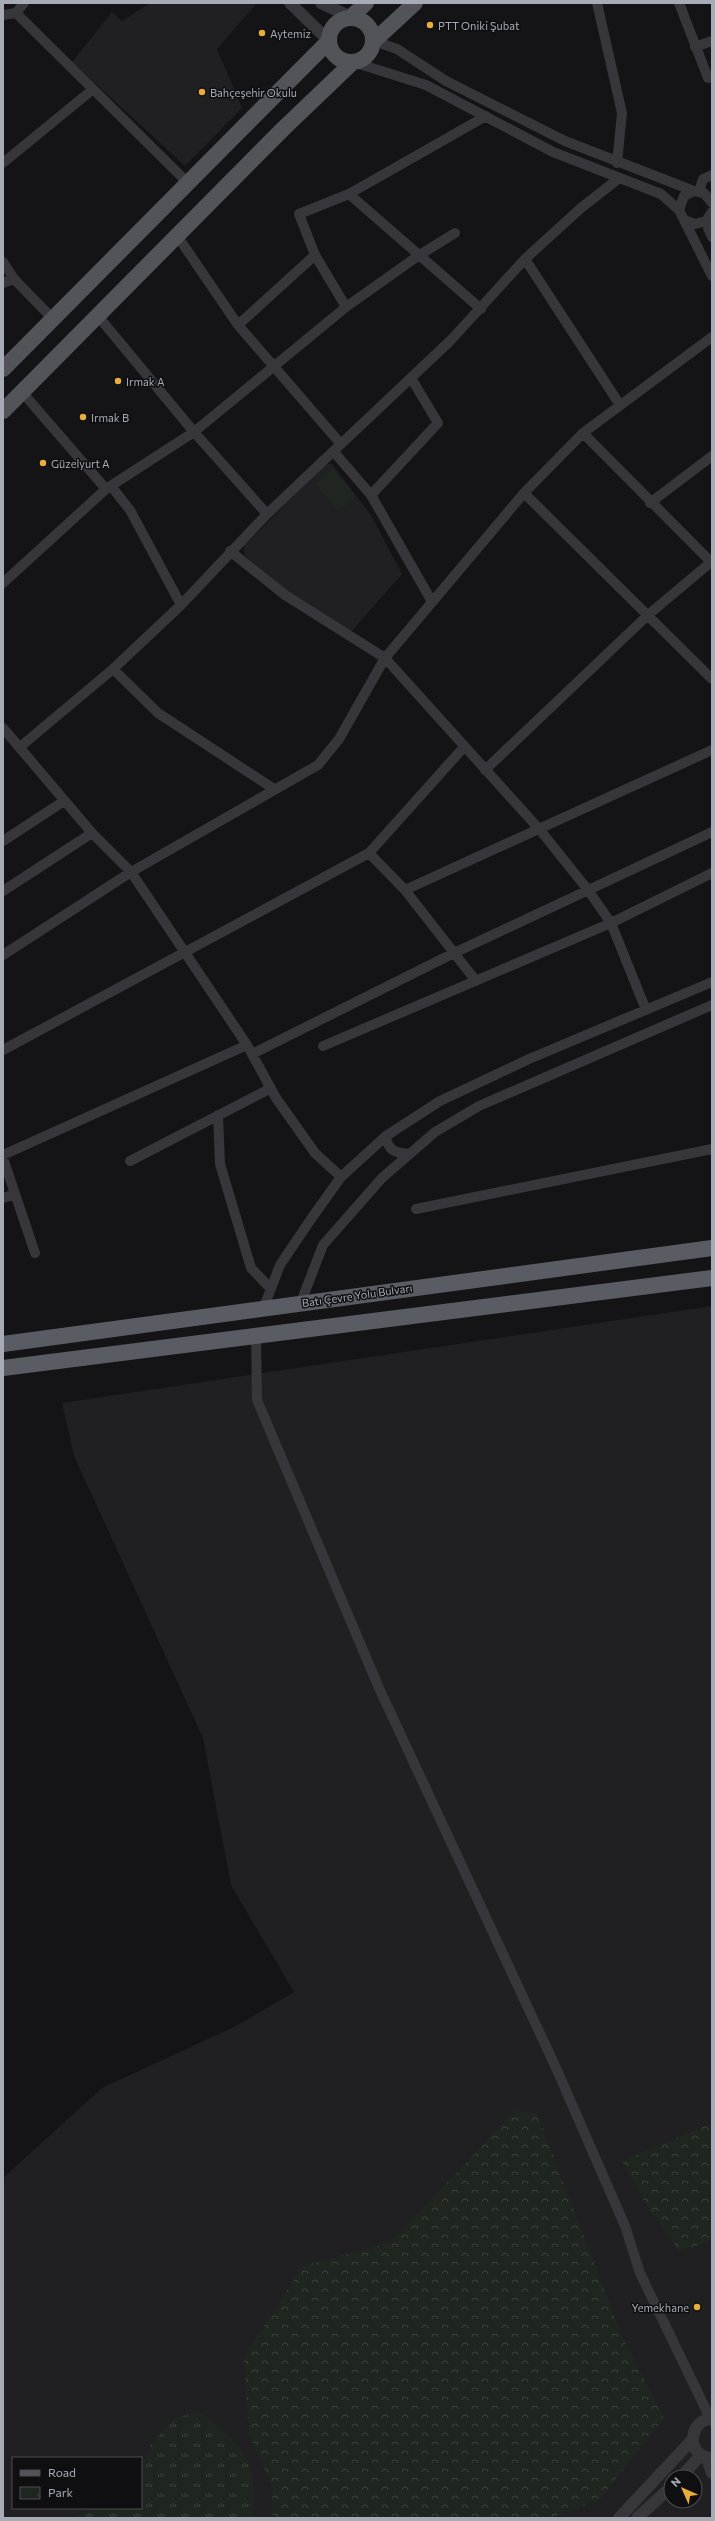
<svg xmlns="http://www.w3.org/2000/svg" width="715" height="2521" viewBox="0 0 715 2521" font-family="Commissioner,sans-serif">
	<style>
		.built { fill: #202023; fill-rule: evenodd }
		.green { fill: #1f2620 }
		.forest { fill: url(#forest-crowns) }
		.park { fill: url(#park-tufts) }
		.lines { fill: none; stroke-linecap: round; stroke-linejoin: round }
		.minor { stroke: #36363b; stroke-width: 10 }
		.tertiary { stroke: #36363b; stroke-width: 12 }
		.primary { stroke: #52545a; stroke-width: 16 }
		.trunk { stroke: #5a5c63; stroke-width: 16 }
		.poi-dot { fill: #e8ad3a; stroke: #0f0f11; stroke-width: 1.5 }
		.labels { text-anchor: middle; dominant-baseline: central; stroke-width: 3; stroke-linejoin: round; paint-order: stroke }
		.poi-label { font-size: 11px; fill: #a7abb6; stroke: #0f0f11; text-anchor: start }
		.street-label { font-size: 11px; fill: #a7abb6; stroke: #0f0f11 }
	</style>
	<defs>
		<pattern id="forest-crowns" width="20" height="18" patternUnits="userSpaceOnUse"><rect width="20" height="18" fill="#1f2620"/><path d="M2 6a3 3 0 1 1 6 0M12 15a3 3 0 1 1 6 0" fill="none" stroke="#3d433e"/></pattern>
		<pattern id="park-tufts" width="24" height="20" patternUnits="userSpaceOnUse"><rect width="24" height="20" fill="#1f2620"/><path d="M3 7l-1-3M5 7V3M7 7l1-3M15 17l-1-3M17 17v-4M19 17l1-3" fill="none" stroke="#3d433e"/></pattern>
	</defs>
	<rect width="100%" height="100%" fill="#141416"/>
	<path class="built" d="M 150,3 L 257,3 L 217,49 L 242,108 L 185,166 L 72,62 L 112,12 L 122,21 Z
		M 325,464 L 332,464 L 371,515 L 402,574 L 352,631 L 288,593 L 245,556 L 244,546 Z
		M 712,1306 L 712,2518 L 3,2518 L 3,2178 L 102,2088 L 236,2026 L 294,1992 L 231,1885 L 203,1738 L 74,1456 L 62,1403 ZM 13,2458 L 141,2458 L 141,2508 L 13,2508 ZM 671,2477 L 695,2477 L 695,2501 L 671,2501 Z"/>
	<path class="green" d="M 333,469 L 356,496 L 339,511 L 315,484 Z"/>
	<path class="forest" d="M 515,2111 L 537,2114 L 623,2338 L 664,2418 L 599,2500 L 551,2518 L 273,2518 L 272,2486 L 249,2435 L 244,2357 L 303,2266 L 391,2242 Z
		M 712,2123 L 712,2241 L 679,2251 L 647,2206 L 622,2161 Z"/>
	<path class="park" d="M 199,2412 C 218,2425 239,2441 248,2463 C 255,2479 253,2501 253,2518 L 70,2518 L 96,2508 L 141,2508 L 141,2468 L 152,2443 L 175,2418 Z"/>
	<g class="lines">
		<path class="minor" d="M 24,3 L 16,13 L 188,183
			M 597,3 L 622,113 L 617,163
			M 679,3 L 708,78
			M 3,15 L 16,13
			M 374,41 L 397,49 L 446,81 L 565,141 L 694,191
			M 695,47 L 712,41
			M 353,62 L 426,85 L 553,152 L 661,194 L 679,210
			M 3,163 L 92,90
			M 699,191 L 703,179 L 712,175
			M 349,194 L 481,309
			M 712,203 L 704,193 L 694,191 L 684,196 L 679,210 L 684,220 L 695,224 L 706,221 L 712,212
			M 712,216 L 708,228 L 712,237
			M 684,220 L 712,276
			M 178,237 L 238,325 L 340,443
			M 525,259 L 620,405
			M 3,262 L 14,279 L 53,319
			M 3,283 L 14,279
			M 346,307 L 315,255 L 299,214 L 349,194 L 486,116
			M 98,316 L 194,432 L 267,514
			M 238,325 L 315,255
			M 22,392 L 106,489
			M 583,433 L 712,563
			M 334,452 L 371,495 L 431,600
			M 111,486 L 130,510 L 181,605
			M 524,493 L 712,679
			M 371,495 L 438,423 L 411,378
			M 650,503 L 712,456
			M 230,551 L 285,595 L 385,658 L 540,830 L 588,890 L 611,923 L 646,1010
			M 3,583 L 106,489 L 194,432 L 346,307 L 418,256 L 455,233
			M 113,669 L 158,713 L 274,789
			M 3,728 L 92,833 L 131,872 L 247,1045
			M 20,747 L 113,669 L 181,605 L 267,514 L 451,340 L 525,259 L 581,208 L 618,179
			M 485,770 L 648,615 L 711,562
			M 3,841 L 64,801
			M 369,853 L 405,890 L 476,981
			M 405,890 L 712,750
			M 3,891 L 92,833
			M 3,955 L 131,872 L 318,765 L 339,739 L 385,658 L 524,493 L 583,433 L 712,337
			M 323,1046 L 611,923 L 712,873
			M 3,1050 L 369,853 L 464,747
			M 252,1054 L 276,1098 L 315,1153 L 341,1177
			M 218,1115 L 220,1164 L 251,1268 L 271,1289
			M 386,1136 C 388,1151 395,1153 410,1154
			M 3,1155 L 247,1045 L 252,1054 L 454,953 L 712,832
			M 3,1158 L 35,1253
			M 130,1161 L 271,1088
			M 3,1198 L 15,1194
			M 416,1209 L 712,1149
			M 301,1302 L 323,1245 L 382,1178 L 435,1132 L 479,1106 L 712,1005
			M 264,1307 L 280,1265 L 311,1219 L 341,1177 L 386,1136 L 440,1101 L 529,1059 L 712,982
			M 256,1335 L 257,1400 L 379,1688 L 557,2070 L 625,2226 L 640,2273 L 710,2418"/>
		<path class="tertiary" d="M 290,3 L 329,41
			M 321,3 L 351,17
			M 712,2420 C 693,2415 681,2456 712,2458
			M 707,2458 L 712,2473
			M 681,2477 L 701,2455
			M 619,2518 L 692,2440
			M 637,2518 L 671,2487"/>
		<path class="primary" d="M 351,17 L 366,3
			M329 40a22 22 0 1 1 44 0a22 22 0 1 1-44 0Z
			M 374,41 L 415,3
			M 3,369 L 329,41
			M 3,411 L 284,128 L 353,62"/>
		<path class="trunk" d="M 3,1344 L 712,1248
			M 3,1368 L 712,1278"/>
	</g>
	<g class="poi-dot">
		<circle cx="430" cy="25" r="4"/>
		<circle cx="262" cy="33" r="4"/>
		<circle cx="202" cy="92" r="4"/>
		<circle cx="118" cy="381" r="4"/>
		<circle cx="83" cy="417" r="4"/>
		<circle cx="43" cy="463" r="4"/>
		<circle cx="697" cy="2307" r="4"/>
	</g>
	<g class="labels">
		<g class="poi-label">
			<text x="438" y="25">PTT Oniki Şubat</text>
			<text x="270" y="33">Aytemiz</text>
			<text x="210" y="92">Bahçeşehir Okulu</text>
			<text x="126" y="381">Irmak A</text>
			<text x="91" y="417">Irmak B</text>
			<text x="51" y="463">Güzelyurt A</text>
			<text x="689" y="2307" text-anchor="end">Yemekhane</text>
		</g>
		<g class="street-label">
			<text transform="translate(357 1295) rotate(-8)">Batı Çevre Yolu Bulvarı</text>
		</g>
	</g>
	<rect width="715" height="2521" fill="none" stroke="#a7abb6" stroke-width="8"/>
	<rect x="12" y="2457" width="130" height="52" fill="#0f0f11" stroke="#4c4d53"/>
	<rect x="20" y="2470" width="20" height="6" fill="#52545a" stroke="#4c4d53"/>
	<text x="48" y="2477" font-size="12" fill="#a7abb6">Road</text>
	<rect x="20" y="2487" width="20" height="12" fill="url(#park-tufts)" stroke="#4c4d53"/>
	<text x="48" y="2497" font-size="12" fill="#a7abb6">Park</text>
	<g transform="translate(683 2489) rotate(315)"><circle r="19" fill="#0f0f11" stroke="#4c4d53"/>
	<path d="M0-3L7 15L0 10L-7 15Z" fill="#e8ad3a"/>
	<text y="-6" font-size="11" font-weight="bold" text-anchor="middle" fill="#a7abb6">N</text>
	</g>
</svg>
